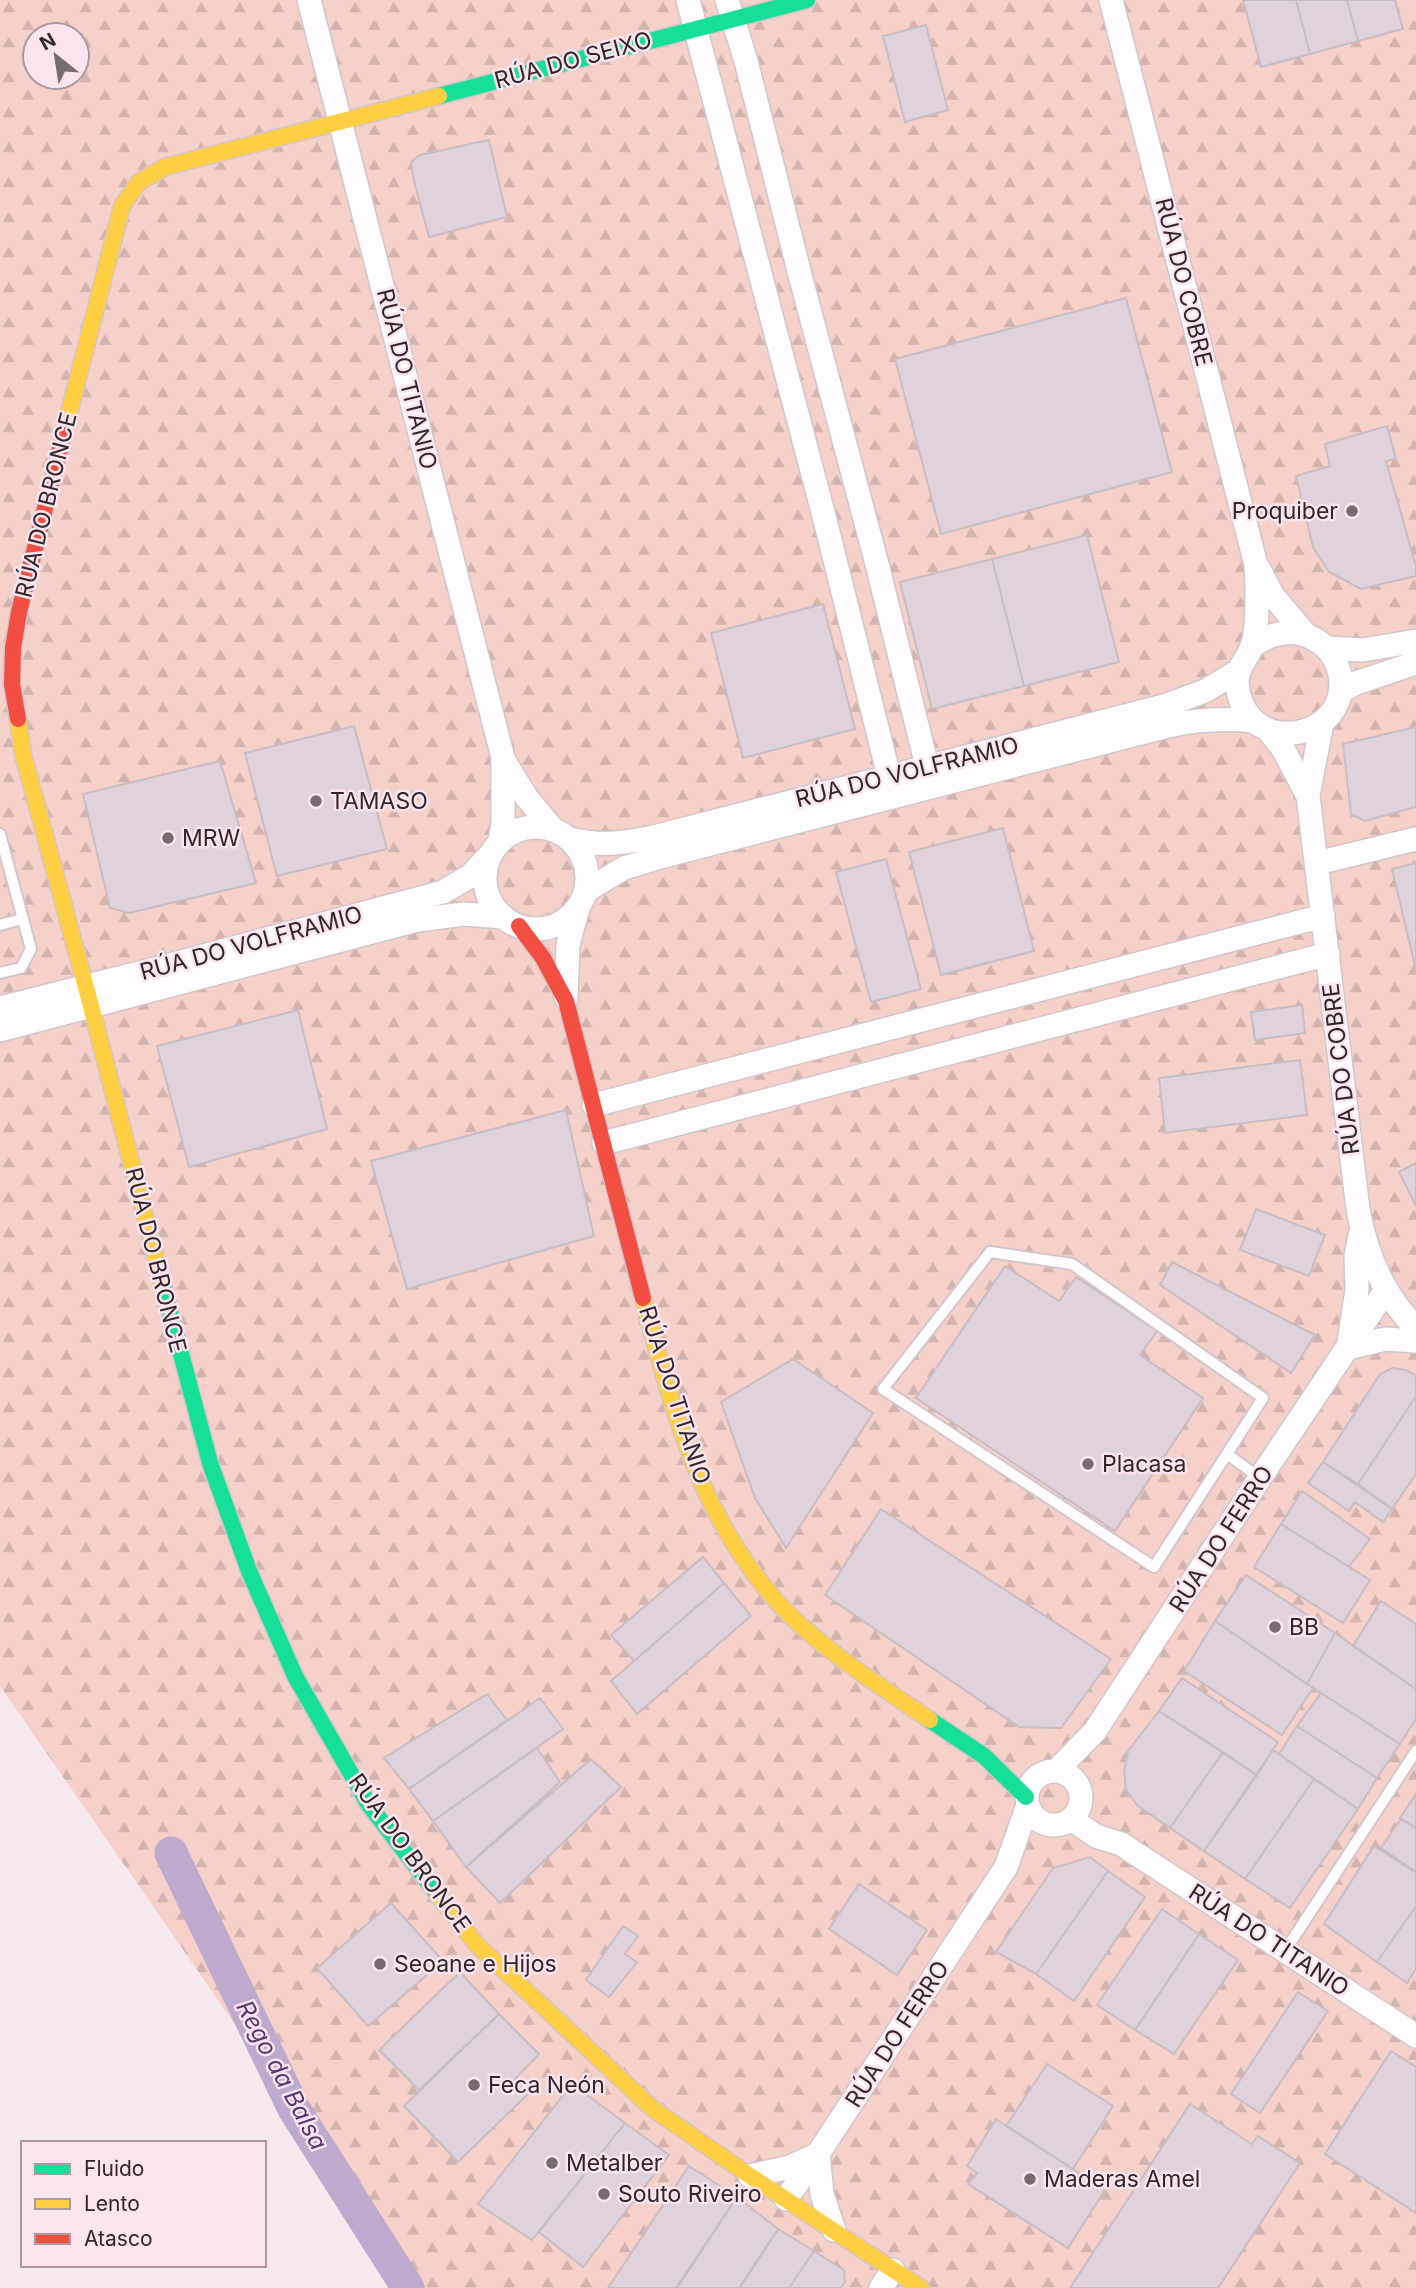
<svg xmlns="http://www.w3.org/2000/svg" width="1416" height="2288" viewBox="0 0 1416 2288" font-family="Inter,sans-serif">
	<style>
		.forest { fill: url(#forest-firs); fill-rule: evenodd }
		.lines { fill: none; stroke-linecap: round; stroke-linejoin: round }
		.river { stroke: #beaace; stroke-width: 33 }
		.building { fill: #dfd2db; stroke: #c7bdc3; stroke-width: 2 }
		.lane-casing { stroke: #d2c6cb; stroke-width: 14 }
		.street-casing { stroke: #d2c6cb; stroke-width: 26 }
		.fast-casing { stroke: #d2c6cb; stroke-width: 19 }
		.slow-casing { stroke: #d2c6cb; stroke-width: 19 }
		.jam-casing { stroke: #d2c6cb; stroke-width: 19 }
		.lane { stroke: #fefcfd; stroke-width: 10 }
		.street { stroke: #fefcfd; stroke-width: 23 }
		.fast { stroke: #16e098; stroke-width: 16 }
		.slow { stroke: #ffcf43; stroke-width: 16 }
		.jam { stroke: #f24e42; stroke-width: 16 }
		.poi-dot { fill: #766b70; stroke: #fce5ee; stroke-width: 2.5 }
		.labels { text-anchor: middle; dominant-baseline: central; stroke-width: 5; stroke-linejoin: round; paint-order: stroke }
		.street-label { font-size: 23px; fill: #31262b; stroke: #fce5ee }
		.poi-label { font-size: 23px; fill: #31262b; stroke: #fce5ee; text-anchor: start }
		.water-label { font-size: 24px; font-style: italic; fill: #573675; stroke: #fce5ee }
	</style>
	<defs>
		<pattern id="forest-firs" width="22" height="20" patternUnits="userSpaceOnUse" patternTransform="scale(1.75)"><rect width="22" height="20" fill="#f6d1ca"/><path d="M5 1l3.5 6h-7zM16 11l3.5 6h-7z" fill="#d3b3ae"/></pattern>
	</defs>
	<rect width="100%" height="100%" fill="#f7eaef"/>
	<path class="forest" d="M 0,0 L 1416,0 L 1416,2288 L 418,2288 L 0,1686 ZM 35,35 L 77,35 L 77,77 L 35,77 Z"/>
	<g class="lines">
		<path class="river" d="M 171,1853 L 294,2109 L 408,2288"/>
	</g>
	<path class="building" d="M 1243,0 L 1296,0 L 1310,54 L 1261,67 Z
		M 1296,0 L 1347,0 L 1358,41 L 1310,54 Z
		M 1347,0 L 1395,0 L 1403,29 L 1358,41 Z
		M 926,25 L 948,110 L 905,122 L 883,36 Z
		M 489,140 L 507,217 L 429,237 L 414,181 L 411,164 L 414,159 L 420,155 Z
		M 1126,298 L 1172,472 L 941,534 L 895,359 Z
		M 1387,426 L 1396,459 L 1386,461 L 1416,566 L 1416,576 L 1361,589 L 1329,572 L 1313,547 L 1296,476 L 1330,466 L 1325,444 Z
		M 1087,535 L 1119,662 L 1024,686 L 992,559 Z
		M 992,559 L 1024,686 L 932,709 L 900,582 Z
		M 823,604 L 855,729 L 743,758 L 711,633 Z
		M 354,726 L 387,849 L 277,876 L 245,753 Z
		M 1416,727 L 1416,807 L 1365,821 L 1351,814 L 1343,744 Z
		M 220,761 L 256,883 L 129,913 L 110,908 L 83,794 Z
		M 1003,828 L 1034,951 L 941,975 L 909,852 Z
		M 886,859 L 921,989 L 871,1002 L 836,872 Z
		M 1416,863 L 1416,970 L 1392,869 Z
		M 1302,1005 L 1305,1033 L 1255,1040 L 1251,1012 Z
		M 298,1010 L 327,1129 L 189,1167 L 157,1046 Z
		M 1300,1060 L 1307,1115 L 1165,1133 L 1159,1078 Z
		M 566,1110 L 594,1236 L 407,1289 L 371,1161 Z
		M 1416,1163 L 1416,1206 L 1399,1172 Z
		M 1256,1209 L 1325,1235 L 1309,1276 L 1240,1250 Z
		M 1172,1262 L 1315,1335 L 1291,1373 L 1160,1285 Z
		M 1005,1266 L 1059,1301 L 1076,1277 L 1157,1331 L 1140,1355 L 1203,1398 L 1115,1531 L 916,1398 Z
		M 793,1359 L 873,1413 L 786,1548 L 755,1498 L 721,1402 Z
		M 1392,1368 L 1406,1370 L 1416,1376 L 1416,1396 L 1358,1484 L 1323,1462 L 1380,1374 Z
		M 1416,1396 L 1416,1474 L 1392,1509 L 1358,1484 Z
		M 1323,1462 L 1392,1509 L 1383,1522 L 1355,1502 L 1349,1511 L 1308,1483 Z
		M 1302,1491 L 1370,1539 L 1349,1567 L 1281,1524 Z
		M 881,1509 L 1111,1659 L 1061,1728 L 1019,1727 L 825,1595 Z
		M 1281,1524 L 1370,1580 L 1343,1623 L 1254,1567 Z
		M 703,1557 L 724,1583 L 634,1661 L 611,1635 Z
		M 1246,1575 L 1335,1633 L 1307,1684 L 1215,1621 Z
		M 724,1583 L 751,1616 L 637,1714 L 611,1681 Z
		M 1381,1601 L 1416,1624 L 1416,1689 L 1353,1646 Z
		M 1215,1621 L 1313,1688 L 1282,1735 L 1184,1671 Z
		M 1335,1633 L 1416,1689 L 1416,1719 L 1400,1744 L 1307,1684 Z
		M 1182,1678 L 1278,1742 L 1257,1775 L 1159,1711 Z
		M 1321,1693 L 1400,1744 L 1377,1778 L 1297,1726 Z
		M 487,1694 L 507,1720 L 409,1789 L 384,1758 Z
		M 540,1698 L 563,1729 L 433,1821 L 409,1789 Z
		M 1159,1711 L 1223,1752 L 1170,1828 L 1138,1806 L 1126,1790 L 1124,1771 L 1128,1751 Z
		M 1297,1726 L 1377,1778 L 1358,1809 L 1279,1754 Z
		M 537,1748 L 560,1782 L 466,1867 L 433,1821 Z
		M 1273,1750 L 1314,1779 L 1245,1879 L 1204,1851 Z
		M 1223,1752 L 1257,1775 L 1204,1851 L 1170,1828 Z
		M 591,1759 L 621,1787 L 500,1903 L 466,1867 Z
		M 1314,1779 L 1358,1809 L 1290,1908 L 1245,1879 Z
		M 1416,1794 L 1416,1828 L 1400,1818 Z
		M 1401,1819 L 1416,1828 L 1416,1872 L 1381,1848 Z
		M 1374,1846 L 1416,1873 L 1416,1906 L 1377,1962 L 1324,1924 Z
		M 1090,1857 L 1108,1871 L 1036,1974 L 996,1952 L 1053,1868 Z
		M 1108,1871 L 1145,1897 L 1074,2001 L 1036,1974 Z
		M 859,1884 L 927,1930 L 897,1975 L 829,1929 Z
		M 391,1903 L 443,1961 L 368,2026 L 317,1968 Z
		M 1416,1906 L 1416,1969 L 1407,1983 L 1377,1962 Z
		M 1162,1909 L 1199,1934 L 1135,2030 L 1097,2005 Z
		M 623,1926 L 638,1936 L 625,1954 L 637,1962 L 609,1997 L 586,1980 Z
		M 1199,1934 L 1238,1960 L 1174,2054 L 1135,2030 Z
		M 460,1972 L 499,2014 L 419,2090 L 379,2050 Z
		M 1298,1992 L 1328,2011 L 1260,2113 L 1231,2094 Z
		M 499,2014 L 539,2054 L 515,2079 L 530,2092 L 458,2162 L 404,2106 Z
		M 1391,2051 L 1416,2067 L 1416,2213 L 1325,2154 Z
		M 1047,2064 L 1113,2106 L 1073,2169 L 1006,2126 Z
		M 572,2084 L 625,2123 L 532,2240 L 478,2204 Z
		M 1190,2104 L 1252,2144 L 1258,2136 L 1300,2163 L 1218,2288 L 1070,2288 Z
		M 996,2119 L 1105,2190 L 1068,2248 L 968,2184 L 977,2173 L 967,2166 Z
		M 625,2123 L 669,2155 L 583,2267 L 539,2232 Z
		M 689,2166 L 737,2197 L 677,2288 L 608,2288 Z
		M 737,2197 L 778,2229 L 739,2288 L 676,2288 Z
		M 778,2229 L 814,2251 L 789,2288 L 740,2288 Z
		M 814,2251 L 844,2270 L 845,2282 L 841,2288 L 789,2288 Z"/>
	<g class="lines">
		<g class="lane-casing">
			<path id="lane" d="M 0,834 L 31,949 L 21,968 L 0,973
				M 0,925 L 22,919
				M 990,1252 L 1072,1264 L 1263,1398 L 1154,1567 L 883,1389 Z
				M 1227,1454 L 1260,1478
				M 1285,1951 L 1416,1751"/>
		</g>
		<g class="street-casing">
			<path id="street" d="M 309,0 L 503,758 L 503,823 L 500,841
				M 688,0 L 825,520 L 889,776
				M 727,0 L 746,61 L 800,275 L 878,568 L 927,766
				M 1111,0 L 1256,565 C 1257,586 1259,627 1252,646 C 1246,662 1234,669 1238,690 C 1250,759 1351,739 1340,675 C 1334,643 1302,625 1271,636 C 1264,638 1258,643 1252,646
				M 1259,569 L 1273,596 L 1306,635
				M 1328,648 L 1363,650 L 1416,641
				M 1340,692 L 1356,683 L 1416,663
				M 1322,723 L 1308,796 L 1358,1209 C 1366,1254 1383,1295 1416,1328
				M 1269,731 L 1283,749 L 1308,796
				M 504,761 L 527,798 L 552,828
				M485 878a51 51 0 1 1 102 0a51 51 0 1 1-102 0Z
				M 569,839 C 603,847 621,843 654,837 L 1164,706 L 1205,691 L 1238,671
				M 1317,863 L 1416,839
				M 586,891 L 624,868 L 660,857 L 1168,726 C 1198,719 1224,718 1254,721
				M 566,998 L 568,945 L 578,908
				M 0,1008 L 151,970 L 443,892 L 470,876 L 490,855
				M 0,1030 L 418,920 L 464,914 L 503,917
				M 594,1105 L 1323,916
				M 604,1143 L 1328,954
				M 1360,1235 L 1356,1256 L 1357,1290 L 1348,1348 L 1385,1339 L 1416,1341
				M1027 1798a27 27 0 1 1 54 0a27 27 0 1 1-54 0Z
				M 1056,1771 L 1095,1731 L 1260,1478 L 1386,1290
				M 1071,1819 L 1096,1836 L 1121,1844 L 1416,2036
				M 750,2176 L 790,2167 L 818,2154 L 822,2194 L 834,2230
				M 786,2199 L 818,2154 L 1006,1867 L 1028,1805
				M 881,2288 L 893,2270"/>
		</g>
		<g class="fast-casing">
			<path id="fast" d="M 439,96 L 807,0
				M 162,1282 L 210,1463 L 249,1571 L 295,1676 L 369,1805 L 438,1895
				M 930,1720 L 984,1756 L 1026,1797"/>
		</g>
		<g class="slow-casing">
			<path id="slow" d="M 64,433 L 122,206 L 139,182 L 165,167 L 439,96
				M 18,719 L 23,754 L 91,1006 L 162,1282
				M 643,1298 C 673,1412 703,1528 789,1614 C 831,1656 882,1687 930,1720
				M 438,1895 L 477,1945 L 653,2109 L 750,2176 L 921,2288"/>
		</g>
		<g class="jam-casing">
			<path id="jam" d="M 18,719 L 12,684 L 13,648 L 19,612 L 64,433
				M 519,926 L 543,958 L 566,1001 L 643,1298"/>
		</g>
		<use href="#lane" class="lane"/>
		<use href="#street" class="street"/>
		<use href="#fast" class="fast"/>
		<use href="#slow" class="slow"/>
		<use href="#jam" class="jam"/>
	</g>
	<g class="poi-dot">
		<circle cx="1352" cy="511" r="7"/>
		<circle cx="316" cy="801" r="7"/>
		<circle cx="168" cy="838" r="7"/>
		<circle cx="1088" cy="1464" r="7"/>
		<circle cx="1275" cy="1627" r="7"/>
		<circle cx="380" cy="1964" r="7"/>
		<circle cx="474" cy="2085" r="7"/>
		<circle cx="552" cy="2163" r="7"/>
		<circle cx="1030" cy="2179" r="7"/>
		<circle cx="604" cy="2194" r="7"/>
	</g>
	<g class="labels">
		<g class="street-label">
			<text transform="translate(573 60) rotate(-15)">RÚA DO SEIXO</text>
			<text transform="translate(1184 282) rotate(76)">RÚA DO COBRE</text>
			<text transform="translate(407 379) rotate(76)">RÚA DO TITANIO</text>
			<text transform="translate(46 505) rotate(-76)">RÚA DO BRONCE</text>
			<text transform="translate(907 772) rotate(-14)">RÚA DO VOLFRAMIO</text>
			<text transform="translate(251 943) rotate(-15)">RÚA DO VOLFRAMIO</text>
			<text transform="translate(1341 1069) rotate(-97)">RÚA DO COBRE</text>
			<text transform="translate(156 1260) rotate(76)">RÚA DO BRONCE</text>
			<text transform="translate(675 1395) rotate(72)">RÚA DO TITANIO</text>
			<text transform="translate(1221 1539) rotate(-57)">RÚA DO FERRO</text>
			<text transform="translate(410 1853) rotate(54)">RÚA DO BRONCE</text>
			<text transform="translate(1269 1940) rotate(33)">RÚA DO TITANIO</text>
			<text transform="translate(897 2034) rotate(-57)">RÚA DO FERRO</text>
		</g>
		<g class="poi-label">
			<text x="1338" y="511" text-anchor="end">Proquiber</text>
			<text x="330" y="801">TAMASO</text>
			<text x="182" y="838">MRW</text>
			<text x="1102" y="1464">Placasa</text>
			<text x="1289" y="1627">BB</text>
			<text x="394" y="1964">Seoane e Hijos</text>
			<text x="488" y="2085">Feca Neón</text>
			<text x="566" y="2163">Metalber</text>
			<text x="1044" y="2179">Maderas Amel</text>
			<text x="618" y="2194">Souto Riveiro</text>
		</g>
		<g class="water-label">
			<text transform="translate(282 2075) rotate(62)">Rego da Balsa</text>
		</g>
	</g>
	<rect x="21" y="2141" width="245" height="126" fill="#fce5ee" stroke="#ab99a0" stroke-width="2"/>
	<rect x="35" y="2164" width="35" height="10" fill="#16e098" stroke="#ab99a0" stroke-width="2"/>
	<text x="84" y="2176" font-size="21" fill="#31262b">Fluido</text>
	<rect x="35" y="2199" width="35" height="10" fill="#ffcf43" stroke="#ab99a0" stroke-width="2"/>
	<text x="84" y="2211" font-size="21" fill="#31262b">Lento</text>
	<rect x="35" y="2234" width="35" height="10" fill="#f24e42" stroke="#ab99a0" stroke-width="2"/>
	<text x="84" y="2246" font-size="21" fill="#31262b">Atasco</text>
	<g transform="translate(56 56) rotate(330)"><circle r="33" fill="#fce5ee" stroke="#ab99a0" stroke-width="2"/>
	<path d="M0-5L12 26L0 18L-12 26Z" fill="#766b70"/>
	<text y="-10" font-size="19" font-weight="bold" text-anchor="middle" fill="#31262b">N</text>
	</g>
</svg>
